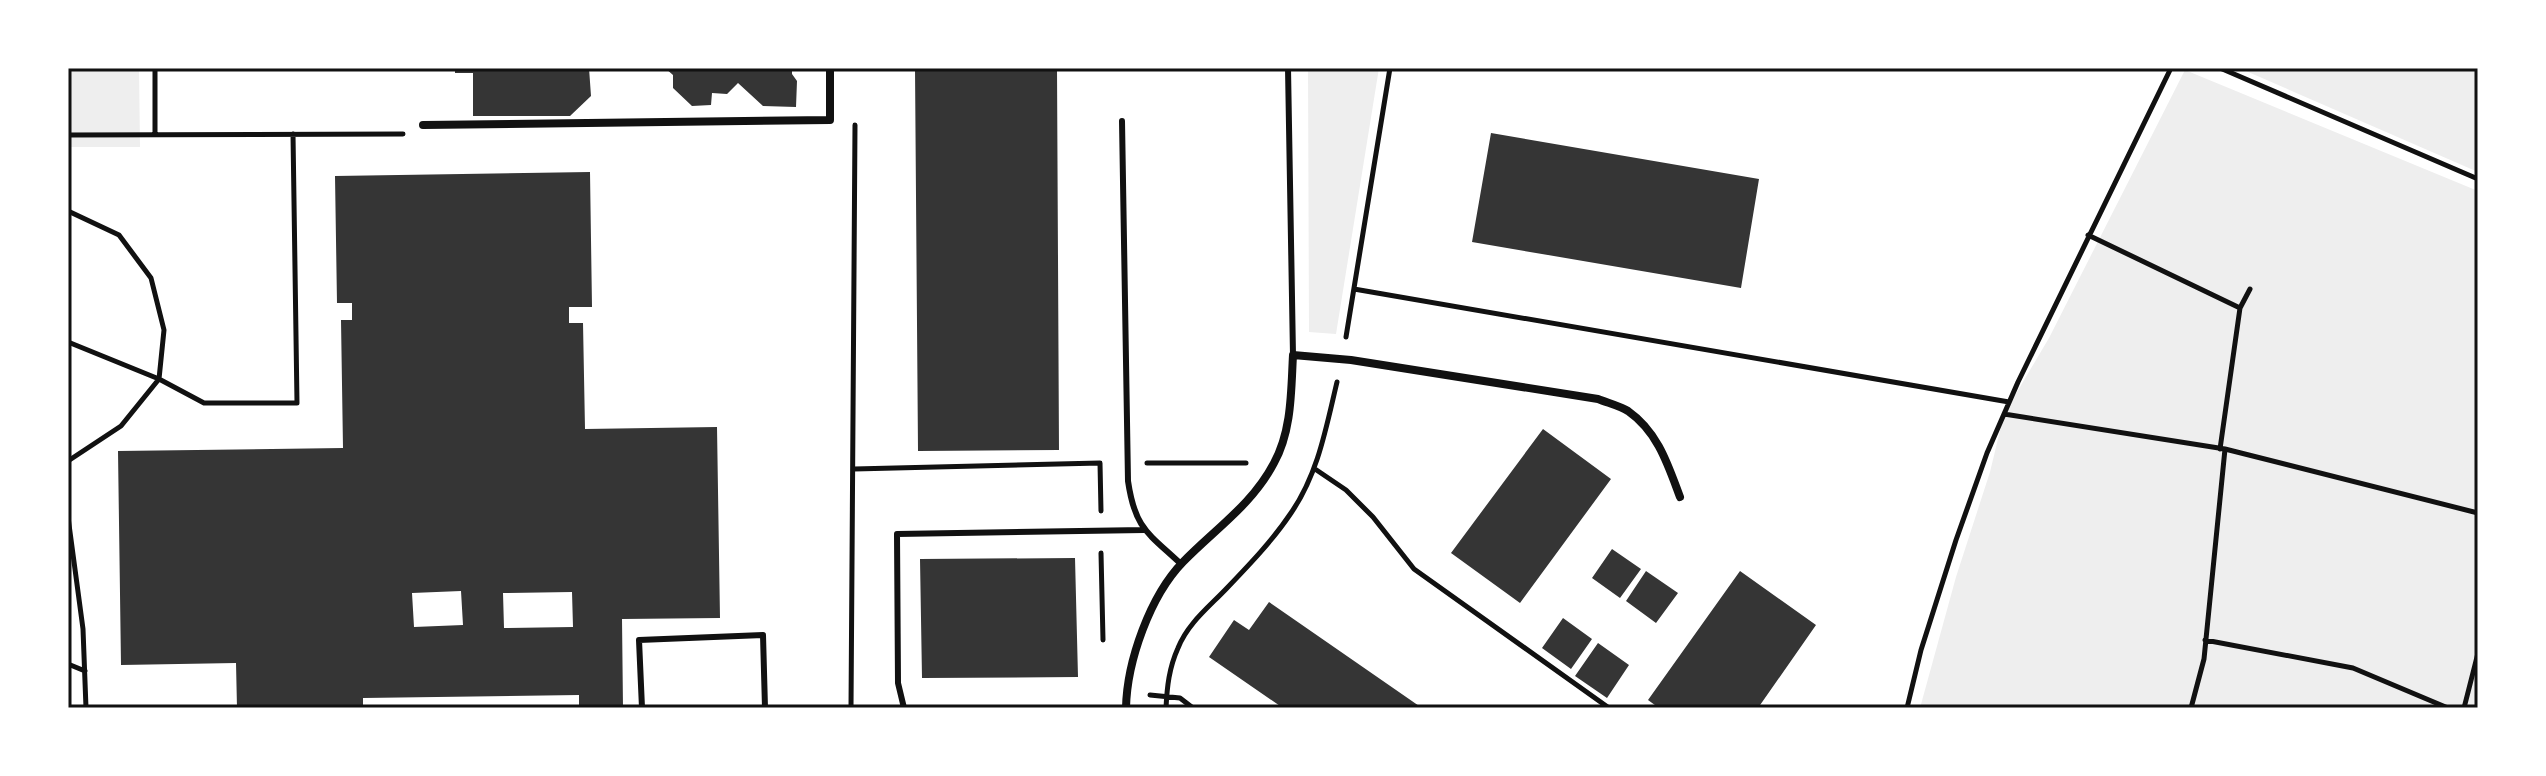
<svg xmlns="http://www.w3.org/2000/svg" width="2546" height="776" viewBox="0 0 2546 776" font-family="'Titillium Web',sans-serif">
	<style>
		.green { fill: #eee }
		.building { fill: #353535; fill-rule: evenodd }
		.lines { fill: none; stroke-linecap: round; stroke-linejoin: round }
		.path { stroke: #111; stroke-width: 5 }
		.service { stroke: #111; stroke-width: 6 }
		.minor { stroke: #111; stroke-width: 8 }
		.neatline { fill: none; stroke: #111; stroke-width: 3 }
	</style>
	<rect width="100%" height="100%" fill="#fff"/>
	<path class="green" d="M 68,68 L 139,68 L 140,147 L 68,147 Z
		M 1308,68 L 1379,68 L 1336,334 L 1309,332 Z
		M 2239,68 L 2478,68 L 2478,172 Z
		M 2185,70 L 2478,191 L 2478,708 L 1920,708 L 1956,577 L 1990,472 L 2004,414 L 2049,338 Z"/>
	<path class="building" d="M 455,68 L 589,68 L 591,96 L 570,116 L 473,116 L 473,73 L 455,73 Z
		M 665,68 L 792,68 L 792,74 L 797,81 L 796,107 L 763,106 L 738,83 L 727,94 L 712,93 L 711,105 L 692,106 L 673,88 L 673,75 Z
		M 915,68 L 1057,68 L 1059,450 L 918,451 Z
		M 1491,133 L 1759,179 L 1741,288 L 1472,242 Z
		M 590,172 L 592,307 L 569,307 L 569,323 L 583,323 L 585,429 L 717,427 L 720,618 L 622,619 L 623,708 L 579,708 L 579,695 L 363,698 L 363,708 L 237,708 L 236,663 L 121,665 L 118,451 L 343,448 L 341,320 L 352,320 L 352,303 L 337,303 L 335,176 ZM 461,591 L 463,625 L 414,627 L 412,593 ZM 572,592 L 573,627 L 504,628 L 503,593 Z
		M 1543,429 L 1611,479 L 1520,603 L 1451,553 Z
		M 1612,549 L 1641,569 L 1620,598 L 1592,578 Z
		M 1075,558 L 1078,677 L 922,678 L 920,559 Z
		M 1646,571 L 1678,593 L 1656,623 L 1626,601 Z
		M 1740,571 L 1816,625 L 1758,708 L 1659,708 L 1648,700 Z
		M 1269,602 L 1422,708 L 1283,708 L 1209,657 L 1234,620 L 1249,630 Z
		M 1563,618 L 1592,639 L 1571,669 L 1542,648 Z
		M 1598,643 L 1629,665 L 1607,698 L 1575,676 Z"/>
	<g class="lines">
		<path class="path" d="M 155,68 L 155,135
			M 2220,68 L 2478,179
			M 68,135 L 403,134
			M 68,211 L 119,235 L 151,278 L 164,330 L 159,379 L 68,342
			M 2088,235 L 2240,308 L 2250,289
			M 1354,289 L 2009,402
			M 1346,337 L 1390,68
			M 2004,414 L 2225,449 L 2204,659 L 2191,708
			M 2220,449 L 2240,308
			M 2225,449 L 2478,513
			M 68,461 L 121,426 L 159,379 L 204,403 L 297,403 L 293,134
			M 1147,463 L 1246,463
			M 854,469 L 1100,463 L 1101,511
			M 1315,469 L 1346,490 L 1373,517 L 1414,569 L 1609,708
			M 68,517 L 83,629 L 86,708
			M 1101,553 L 1103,640
			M 2205,640 L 2353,668 L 2448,708
			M 68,664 L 85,671
			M 1150,695 L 1180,698 L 1193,708
			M 851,708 L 855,125
			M 1166,708 C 1167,687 1169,668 1178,648 C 1188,623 1209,607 1227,588 C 1250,564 1273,540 1291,513 C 1318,474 1326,428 1337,382
			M 1907,708 L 1921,650 L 1956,540 L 1987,453 L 2018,382 L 2171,68
			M 2464,708 L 2478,653"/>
		<path class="service" d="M 1288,68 L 1293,355
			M 1122,121 L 1128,481 C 1135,529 1148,533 1181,564
			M 642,708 L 639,640 L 763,635 L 765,708
			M 904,708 L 898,683 L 897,534 L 1144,530"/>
		<path class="minor" d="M 423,125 L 830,120 L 830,68
			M 1126,708 C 1127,661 1150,596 1183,562 C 1215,529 1252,505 1274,463 C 1292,430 1291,391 1293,355 L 1351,360 L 1598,399 C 1608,403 1620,406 1628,411 C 1658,432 1668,465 1680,497"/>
	</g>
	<rect width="2546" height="776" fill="none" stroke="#ffffff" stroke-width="140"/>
	<rect x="70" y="70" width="2406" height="636" class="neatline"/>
</svg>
